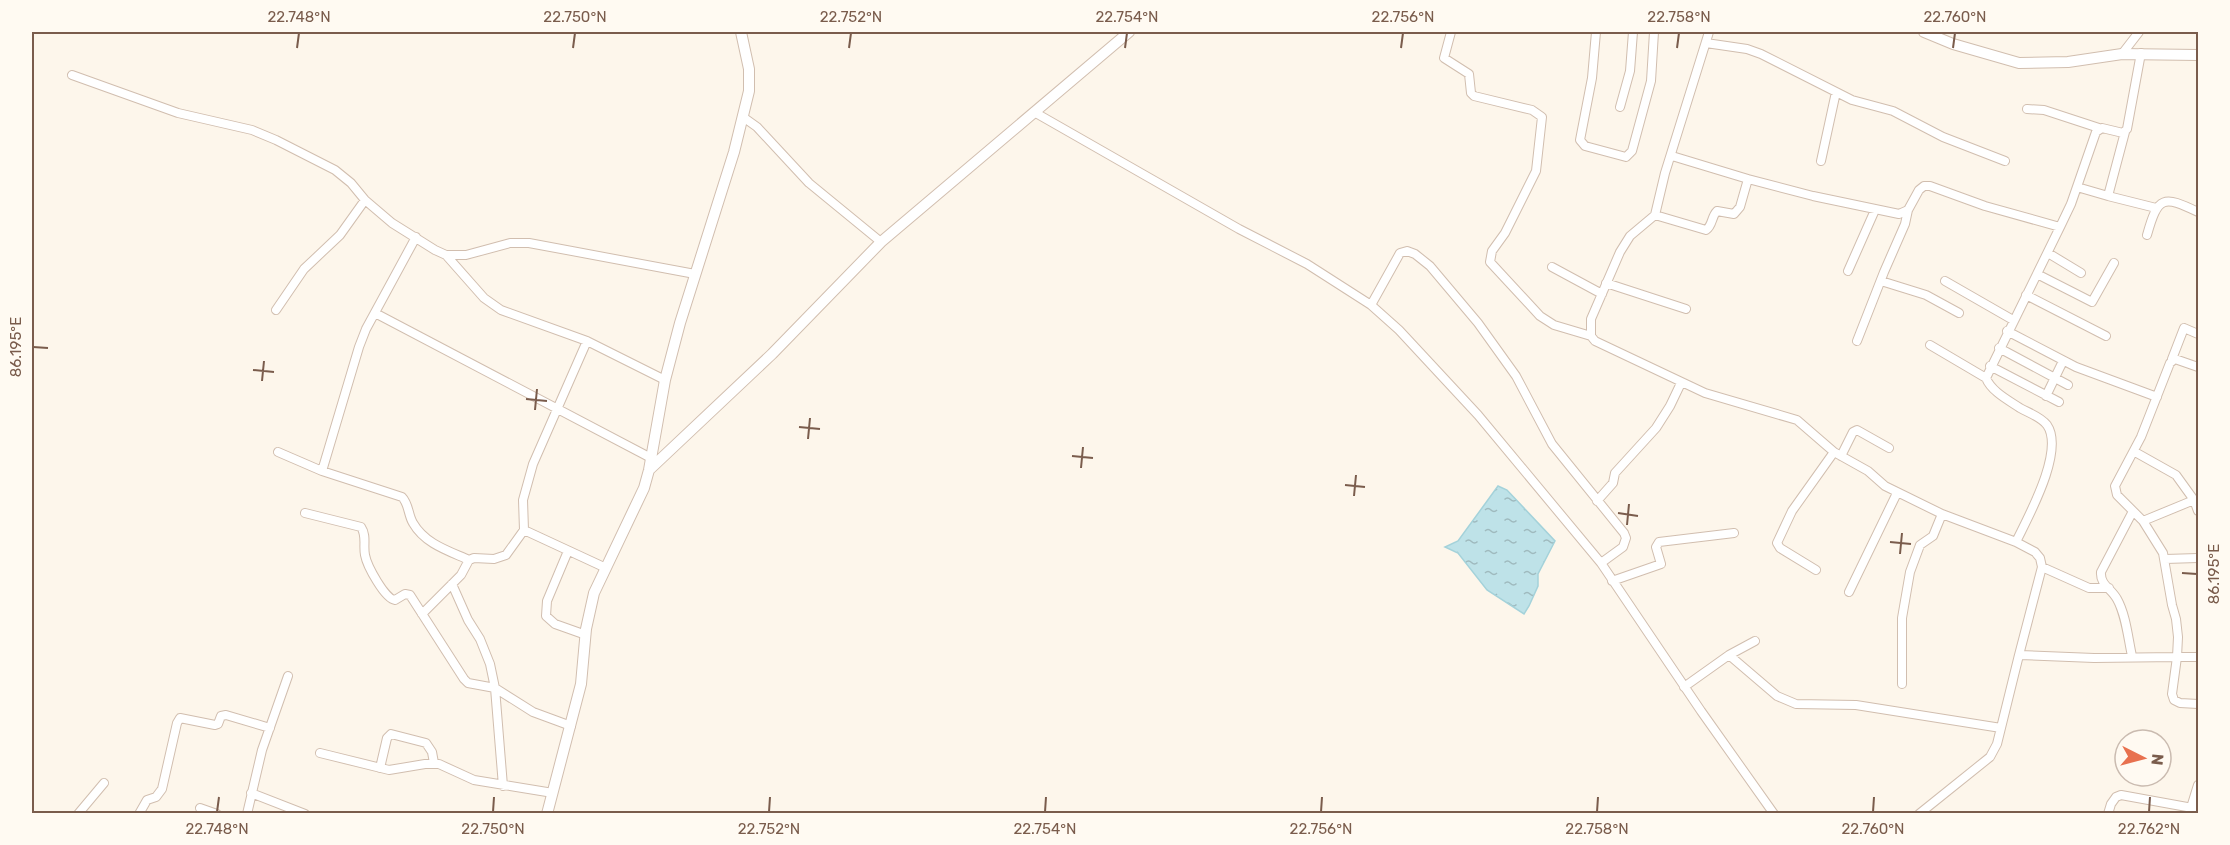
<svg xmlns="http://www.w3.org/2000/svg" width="2230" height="845" viewBox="0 0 2230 845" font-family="Rubik,sans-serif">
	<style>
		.water { fill: url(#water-ripples); stroke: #a4d2da; stroke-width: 1.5 }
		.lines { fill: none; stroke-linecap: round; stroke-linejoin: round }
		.minor-casing { stroke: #d1beaf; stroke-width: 10 }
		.tertiary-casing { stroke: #d1beaf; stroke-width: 12 }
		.minor { stroke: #fff; stroke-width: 8 }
		.tertiary { stroke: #fff; stroke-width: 10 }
		.ticks { fill: none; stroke: #7a5c4c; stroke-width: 2 }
		.neatline { fill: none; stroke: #7a5c4c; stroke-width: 2 }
		.ticks-label { font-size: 15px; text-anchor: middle; fill: #7a5c4c }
	</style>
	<defs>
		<pattern id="water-ripples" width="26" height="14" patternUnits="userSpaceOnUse" patternTransform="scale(1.5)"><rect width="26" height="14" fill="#bee2e8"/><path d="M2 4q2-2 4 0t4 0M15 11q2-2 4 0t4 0" fill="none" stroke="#9fbabe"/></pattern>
	</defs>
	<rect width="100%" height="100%" fill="#fdf6eb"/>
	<path class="water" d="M 1498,486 L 1507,490 L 1555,541 L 1538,574 L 1538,586 L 1529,606 L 1524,614 L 1487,590 L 1458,553 L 1445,547 L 1458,541 Z"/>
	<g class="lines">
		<g class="minor-casing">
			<path id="minor" d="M 1451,32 L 1444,58 L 1469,74 L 1471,93 L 1474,96 L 1532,110 L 1542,117 L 1536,171 L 1505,233 L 1492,251 L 1490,262 L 1540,316 L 1554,325 L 1591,336
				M 1596,32 L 1592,78 L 1580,140 L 1585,146 L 1626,157 L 1632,151 L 1651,81 L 1654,32
				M 1709,32 L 1665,173 L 1655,215 L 1630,236 L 1620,252 L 1591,319 L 1591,336 L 1595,341 L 1705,393 L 1797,420 L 1834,452 L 1868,471 L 1885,486 L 1942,514 L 2016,542 L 2035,552 L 2040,558 L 2042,567 L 2019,655
				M 1706,43 L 1747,49 L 1761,54 L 1852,100 L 1893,111 L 1943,137 L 2005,161
				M 2122,54 L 2139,32
				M 72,75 L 178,113 L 252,130 L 276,140 L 335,170 L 351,183 L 365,200 L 392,223 L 435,250 L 446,255 L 466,255 L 510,243 L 529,243 L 695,274
				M 1620,107 L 1630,71 L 1633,32
				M 2027,109 L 2044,110 L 2099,128
				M 1034,112 L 1239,229 L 1307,264 L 1371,305 L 1399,330 L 1478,415 L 1601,563 L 1701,711 L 1774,814
				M 743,117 L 757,127 L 809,183 L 881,242
				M 2125,132 L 2108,196 L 2156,208
				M 1821,161 L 1836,92
				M 1748,179 L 1813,196 L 1899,214 L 1908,210 L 1919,190 L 1924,186 L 1930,186 L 1985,206 L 2060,227 L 2071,204 L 2096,132 L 2102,128 L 2123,133 L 2127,129 L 2141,53
				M 2077,187 L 2108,196
				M 1655,215 L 1706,230 C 1713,225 1711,217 1717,211 L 1734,214 L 1740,207 L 1748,179 L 1672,156
				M 2147,235 C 2158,196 2163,195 2198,212
				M 2048,253 L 2081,273
				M 446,255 L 484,298 L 501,310 L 587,341 L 665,380
				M 1552,267 L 1602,294
				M 1848,271 L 1875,210
				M 2037,274 L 2092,302 L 2114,263
				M 1881,281 L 1926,295 L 1959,313
				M 1945,281 L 2013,320
				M 1606,283 L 1686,309
				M 2026,295 L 2106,336
				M 1371,305 L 1400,253 L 1407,251 L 1415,254 L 1430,266 L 1478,323 L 1516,376 L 1552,444 L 1624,533 L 1626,538 L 1623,547 L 1601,563
				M 276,310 L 304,269 L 340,235 L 365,200
				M 375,313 L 651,458
				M 2007,331 L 2076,367 L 2157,397
				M 1857,341 L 1884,272 L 1905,224 L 1908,210
				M 1930,345 L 1986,378
				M 1999,348 L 2068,385
				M 2172,359 L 2184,328 L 2198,334
				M 1990,366 L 2059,402
				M 2198,367 L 2175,359 L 2170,363 L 2141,437 L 2115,486 L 2117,495 L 2143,521 L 2163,553 L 2172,605 L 2176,619 L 2178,637 L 2177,657 L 2198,657
				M 2046,396 L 2063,361
				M 278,452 L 322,471 L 402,497 C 409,504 408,515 413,523 C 425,544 449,551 469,560 L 474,558 L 494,559 L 506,555 L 524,530 L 523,500 L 533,464 L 587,341
				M 2135,452 L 2176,475 L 2194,500 L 2198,511
				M 1841,456 L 1853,432 L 1857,430 L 1889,448
				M 322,471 L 359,347 L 366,329 L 416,237
				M 1597,501 L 1613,483 L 1615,473 L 1656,428 L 1670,406 L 1681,383
				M 305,513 L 361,527 C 367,536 363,545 365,555 C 367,566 385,599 395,600 L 405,594 L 410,595 L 464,679 L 468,683 L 495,688 L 533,712 L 571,726
				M 2143,521 L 2194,500 L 2198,500
				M 524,530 L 606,568
				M 2016,542 C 2028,517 2065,451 2047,425 C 2041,417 2029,413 2020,408 C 2008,400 1991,391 1986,378 L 2060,227
				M 568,551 L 547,601 L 546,616 L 555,624 L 586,635
				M 2165,559 L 2198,558
				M 2042,567 L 2089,588 L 2109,588
				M 1816,570 L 1780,548 L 1777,543 L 1792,511 L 1834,452
				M 1612,581 L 1661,564 L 1656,547 L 1659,542 L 1734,533
				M 452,584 L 468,620 L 480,639 L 490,664 L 495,688 L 503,786
				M 1849,592 L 1897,493
				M 422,614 L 461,575 L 469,560
				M 1729,655 L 1777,696 L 1796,704 L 1856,705 L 2001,728
				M 2132,656 C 2128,638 2126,615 2117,599 C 2111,588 2100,585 2101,572 L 2133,511
				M 1902,684 L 1902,618 L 1910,572 L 1920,545 L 1933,536 L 1942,514
				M 1684,687 L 1729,655 L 1755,641
				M 320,753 L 389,770 L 425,764 L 439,764 L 474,780 L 553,793
				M 380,768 L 387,738 L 391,734 L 426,743 L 432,752 L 434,763
				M 251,793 L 305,814
				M 200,808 L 217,814
				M 78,814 L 104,783
				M 139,814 L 147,800 L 156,797 L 162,789 L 177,723 L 180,718 L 215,725 L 218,724 L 221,716 L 226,715 L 270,728
				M 247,814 L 262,750 L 288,676
				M 1919,814 L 1990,757 L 1997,744 L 2019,655 L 2094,658 L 2177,657 L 2172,694 L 2174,700 L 2180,703 L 2198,704
				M 2108,814 L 2111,804 L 2116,797 L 2121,795 L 2198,809
				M 2189,814 L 2198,785"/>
		</g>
		<g class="tertiary-casing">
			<path id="tertiary" d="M 1924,32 L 1953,44 L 2019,63 L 2068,62 L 2122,54 L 2198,55
				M 649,470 L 772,354 L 881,242 L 1129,32
				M 547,814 L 581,684 L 586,629 L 594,593 L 644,488 L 649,470 L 665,380 L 680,323 L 734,152 L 749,91 L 749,69 L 741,32"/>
		</g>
		<use href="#minor" class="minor"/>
		<use href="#tertiary" class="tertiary"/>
	</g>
	<path class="ticks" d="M 297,48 L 299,33M 573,48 L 575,33M 849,48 L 851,33M 1125,48 L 1127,33M 1401,48 L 1403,33M 1677,48 L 1679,33M 1953,48 L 1955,33M 33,347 L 48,348M 253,370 L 274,372M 262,381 L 264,361M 526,399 L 547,401M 535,410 L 537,389M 799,427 L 820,429M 808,439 L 810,418M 1072,456 L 1093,458M 1081,468 L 1083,447M 1345,485 L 1365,487M 1354,496 L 1356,475M 1618,513 L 1638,516M 1627,525 L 1629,504M 1890,542 L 1911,544M 1900,554 L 1902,533M 2182,573 L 2197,574M 217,812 L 219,797M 493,812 L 494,797M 769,812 L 770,797M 1045,812 L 1046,797M 1321,812 L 1322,797M 1597,812 L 1598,797M 1873,812 L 1874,797M 2149,812 L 2150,797"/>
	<rect width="2230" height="845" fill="none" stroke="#fffaf2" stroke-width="66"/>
	<g transform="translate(2143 758) rotate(96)"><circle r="28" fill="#fffaf2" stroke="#cabbb0" stroke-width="1.5"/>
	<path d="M0-4.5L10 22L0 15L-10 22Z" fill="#e8714f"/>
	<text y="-9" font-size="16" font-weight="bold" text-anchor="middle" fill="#7a5c4c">N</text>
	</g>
	<rect x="33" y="33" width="2164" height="779" class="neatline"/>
	<g class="ticks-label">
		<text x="299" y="22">22.748°N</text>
		<text x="575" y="22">22.750°N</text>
		<text x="851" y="22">22.752°N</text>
		<text x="1127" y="22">22.754°N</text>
		<text x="1403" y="22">22.756°N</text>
		<text x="1679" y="22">22.758°N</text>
		<text x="1955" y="22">22.760°N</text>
		<text transform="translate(16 347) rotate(-90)" y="5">86.195°E</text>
		<text transform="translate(2214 574) rotate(-90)" y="5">86.195°E</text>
		<text x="217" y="834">22.748°N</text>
		<text x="493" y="834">22.750°N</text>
		<text x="769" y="834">22.752°N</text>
		<text x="1045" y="834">22.754°N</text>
		<text x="1321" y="834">22.756°N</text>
		<text x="1597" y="834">22.758°N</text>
		<text x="1873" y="834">22.760°N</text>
		<text x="2149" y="834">22.762°N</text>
	</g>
</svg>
